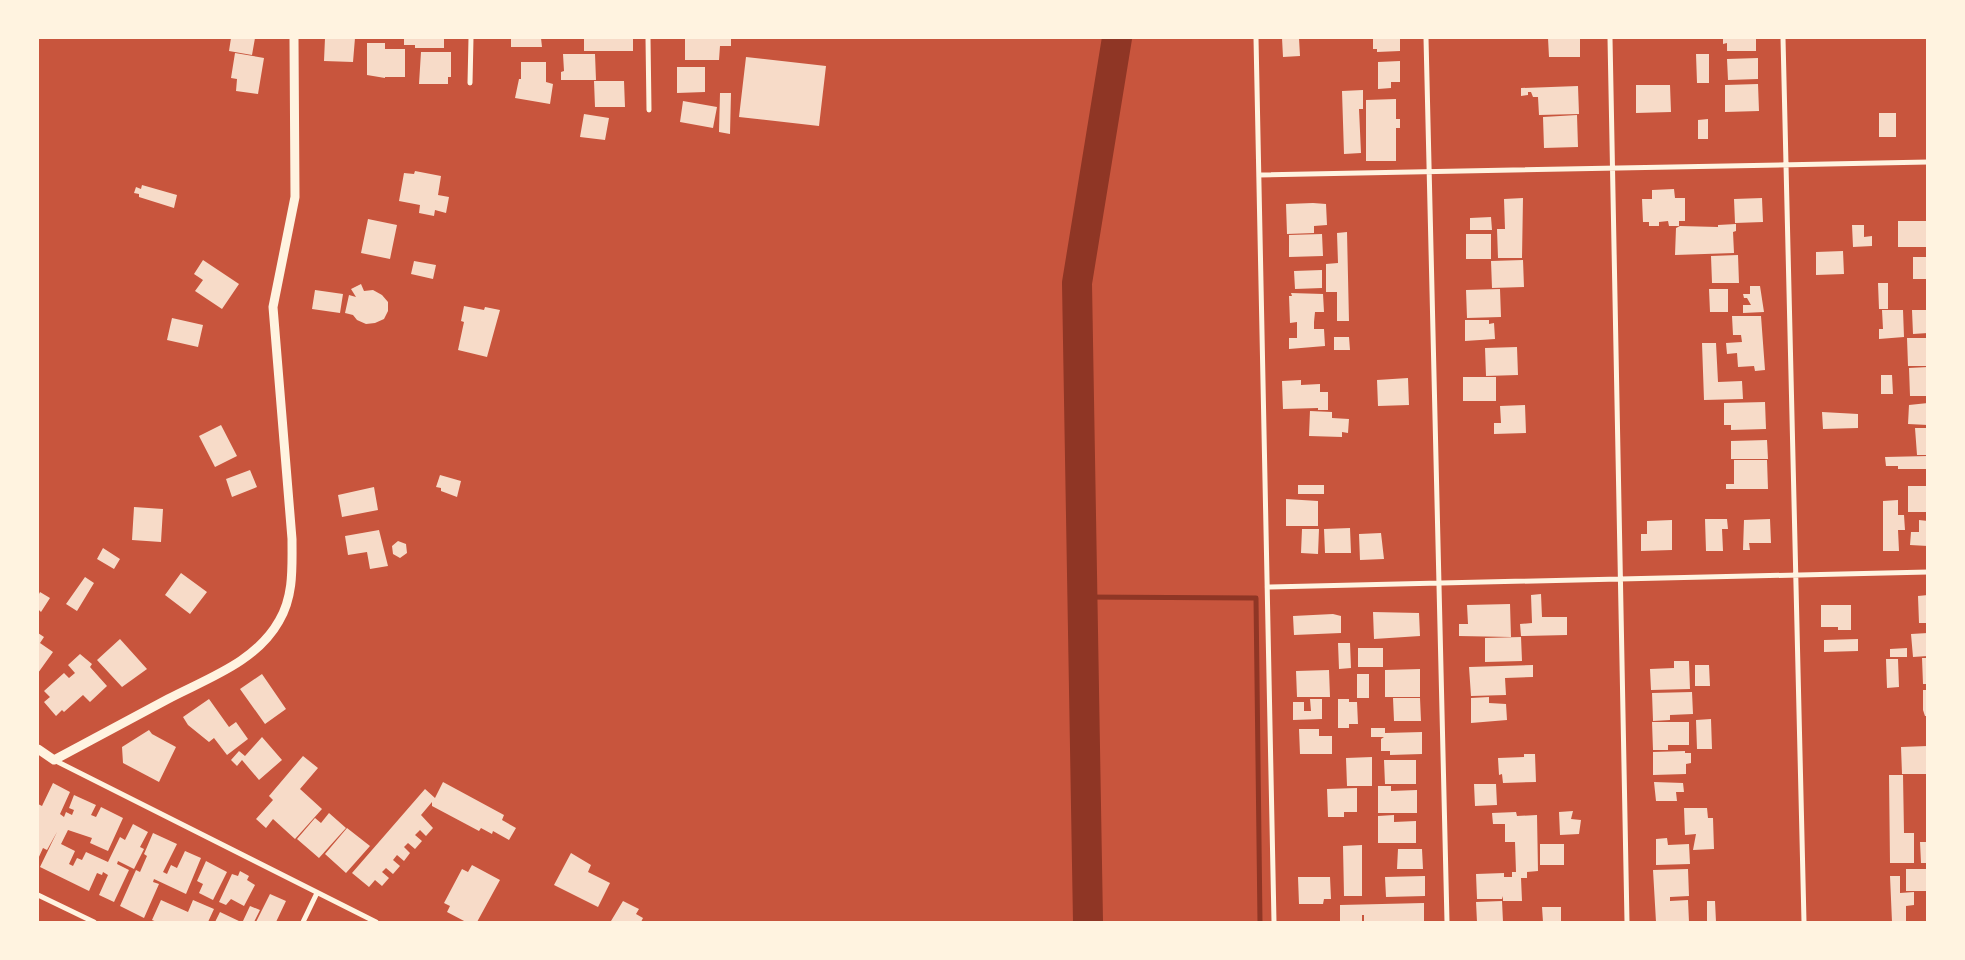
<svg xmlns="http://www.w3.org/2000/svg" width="1965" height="960" viewBox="0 0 1965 960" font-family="'Varela Round',sans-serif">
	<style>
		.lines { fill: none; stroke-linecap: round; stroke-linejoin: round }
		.stream { stroke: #8f3625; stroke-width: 5 }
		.river { stroke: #8f3625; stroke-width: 30 }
		.building { fill: #f7dbc8 }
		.minor { stroke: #fff3e0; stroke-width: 5 }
		.tertiary { stroke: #fff3e0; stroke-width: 9 }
	</style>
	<rect width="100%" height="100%" fill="#c8553d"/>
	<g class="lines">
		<path class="stream" d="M 1082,597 L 1256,598 L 1260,922"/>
		<path class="river" d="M 1088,922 L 1077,283 L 1117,38"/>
	</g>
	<path class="building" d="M 231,38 L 255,38 L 252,55 L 229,51 Z
		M 325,38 L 355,38 L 353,62 L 324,61 Z
		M 404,38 L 444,38 L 444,48 L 415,48 L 415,45 L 404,45 Z
		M 511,38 L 541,38 L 542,47 L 511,47 Z
		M 584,38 L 633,38 L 633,51 L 584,51 Z
		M 685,38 L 731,38 L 731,46 L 720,46 L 719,60 L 685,60 Z
		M 1282,38 L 1299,38 L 1300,56 L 1283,57 Z
		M 1373,38 L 1400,38 L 1400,51 L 1377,52 L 1377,49 L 1373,49 Z
		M 1548,38 L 1580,38 L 1580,57 L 1549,57 Z
		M 1723,38 L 1756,38 L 1756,51 L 1727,51 L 1727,43 L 1723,44 Z
		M 367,43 L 385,43 L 385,49 L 405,49 L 405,77 L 385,77 L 385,78 L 367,75 Z
		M 421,52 L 451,52 L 451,77 L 448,77 L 448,84 L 419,84 Z
		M 235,53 L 264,58 L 258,94 L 236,91 L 237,79 L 231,78 Z
		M 563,54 L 595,54 L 596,80 L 561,80 L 561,72 L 564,71 Z
		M 1696,54 L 1709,54 L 1709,83 L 1697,83 Z
		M 746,57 L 826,66 L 819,126 L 739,117 Z
		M 1758,58 L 1758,79 L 1728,80 L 1727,59 Z
		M 1400,61 L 1400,82 L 1391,82 L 1391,88 L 1378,89 L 1378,62 Z
		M 521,62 L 546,62 L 546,82 L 553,84 L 550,104 L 515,98 L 519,79 L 521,79 Z
		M 677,67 L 705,67 L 705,92 L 677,93 Z
		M 594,81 L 624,81 L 625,107 L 595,107 Z
		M 1758,84 L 1759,111 L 1725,112 L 1725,85 Z
		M 1636,85 L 1670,85 L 1671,112 L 1636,113 Z
		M 1578,86 L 1579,114 L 1539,115 L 1538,97 L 1533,97 L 1531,92 L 1528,92 L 1528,95 L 1521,96 L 1521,88 Z
		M 1363,90 L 1363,109 L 1359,109 L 1361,153 L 1344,154 L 1342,91 Z
		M 720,93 L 731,93 L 730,134 L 719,132 Z
		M 1396,99 L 1396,119 L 1400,119 L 1400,128 L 1396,128 L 1396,161 L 1366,161 L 1366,100 Z
		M 683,101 L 717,107 L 713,128 L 680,122 Z
		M 1879,113 L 1896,113 L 1896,137 L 1879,137 Z
		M 584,114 L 609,118 L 605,140 L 580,137 Z
		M 1577,115 L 1578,147 L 1544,148 L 1543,117 Z
		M 1708,119 L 1708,139 L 1698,139 L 1698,120 Z
		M 415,171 L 441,176 L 438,195 L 449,197 L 446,213 L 435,210 L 434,216 L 419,213 L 420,205 L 399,201 L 404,173 L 414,174 Z
		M 142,185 L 177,195 L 174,208 L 139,197 L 139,194 L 134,193 L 136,187 L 141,189 Z
		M 1674,189 L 1675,198 L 1685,198 L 1685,221 L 1679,221 L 1679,226 L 1669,226 L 1668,221 L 1659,222 L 1659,226 L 1649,226 L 1649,222 L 1643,222 L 1642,199 L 1652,199 L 1652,190 Z
		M 1523,198 L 1522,258 L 1498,258 L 1497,229 L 1505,229 L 1504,199 Z
		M 1762,198 L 1763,222 L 1735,223 L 1734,199 Z
		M 1313,203 L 1326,204 L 1327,225 L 1314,226 L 1314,233 L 1287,234 L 1286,204 Z
		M 1491,217 L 1492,230 L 1470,230 L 1470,218 Z
		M 368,219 L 397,225 L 390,259 L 361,253 Z
		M 1898,221 L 1928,221 L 1928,247 L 1898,247 Z
		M 1736,224 L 1736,231 L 1733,232 L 1734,253 L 1675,255 L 1676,228 L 1680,226 L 1718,227 L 1718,225 Z
		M 1852,225 L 1864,225 L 1864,237 L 1872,236 L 1872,246 L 1853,247 Z
		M 1347,232 L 1349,321 L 1337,321 L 1337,292 L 1326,292 L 1326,264 L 1338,263 L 1337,233 Z
		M 1322,234 L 1323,256 L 1289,257 L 1289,235 Z
		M 1466,234 L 1491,234 L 1491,259 L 1466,259 Z
		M 1843,251 L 1844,274 L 1816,275 L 1816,252 Z
		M 1738,255 L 1739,283 L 1712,283 L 1711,256 Z
		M 1913,257 L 1928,257 L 1928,279 L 1913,279 Z
		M 203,260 L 239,284 L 222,309 L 195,291 L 203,280 L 194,274 Z
		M 1523,260 L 1524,287 L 1492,288 L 1491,261 Z
		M 414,261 L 436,265 L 433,279 L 411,274 Z
		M 1322,270 L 1322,288 L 1295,289 L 1294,271 Z
		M 1878,283 L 1888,283 L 1888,309 L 1879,309 Z
		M 361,284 L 364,291 L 373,290 L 382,295 L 388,302 L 388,311 L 384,319 L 375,323 L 366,324 L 357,320 L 353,315 L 345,313 L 349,295 L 356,297 L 351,289 Z
		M 1750,286 L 1760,286 L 1764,312 L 1743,313 L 1743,305 L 1751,305 L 1747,298 L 1744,298 L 1743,294 L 1750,294 Z
		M 1500,289 L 1501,317 L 1467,318 L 1466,290 Z
		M 1709,289 L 1728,289 L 1728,312 L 1710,312 Z
		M 315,290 L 343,294 L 340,313 L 312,309 Z
		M 1291,293 L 1323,294 L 1324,312 L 1315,312 L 1314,322 L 1314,329 L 1324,329 L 1325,346 L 1289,349 L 1289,338 L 1297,338 L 1297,322 L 1290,323 L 1289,296 L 1292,296 Z
		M 464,306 L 484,310 L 485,307 L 500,310 L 487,357 L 458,350 L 464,322 L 461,321 Z
		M 1882,310 L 1903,310 L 1904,337 L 1879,339 L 1879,329 L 1883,329 Z
		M 1912,310 L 1928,310 L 1928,333 L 1913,334 Z
		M 1732,316 L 1761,316 L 1765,370 L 1755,371 L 1754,366 L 1738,367 L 1737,353 L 1727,354 L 1726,343 L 1742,342 L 1741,335 L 1733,335 Z
		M 172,318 L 203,325 L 198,347 L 167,340 Z
		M 1465,320 L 1489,320 L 1489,324 L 1494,323 L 1495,339 L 1465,341 Z
		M 1334,337 L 1349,337 L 1350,350 L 1334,350 Z
		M 1907,338 L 1928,338 L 1928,366 L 1908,366 Z
		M 1702,343 L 1716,343 L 1718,382 L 1742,381 L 1743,399 L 1704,400 Z
		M 1517,347 L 1518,375 L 1486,376 L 1485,348 Z
		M 1928,367 L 1928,396 L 1910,396 L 1909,368 Z
		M 1881,375 L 1892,375 L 1893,394 L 1881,394 Z
		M 1463,377 L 1496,377 L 1496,401 L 1463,401 Z
		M 1408,378 L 1409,405 L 1378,406 L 1377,380 Z
		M 1301,380 L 1301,385 L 1320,384 L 1320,392 L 1328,392 L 1328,410 L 1318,410 L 1318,408 L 1283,409 L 1282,381 Z
		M 1765,402 L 1766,429 L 1731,430 L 1731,425 L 1724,425 L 1724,403 Z
		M 1928,403 L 1928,425 L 1908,424 L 1909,405 Z
		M 1525,405 L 1526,433 L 1494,434 L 1494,423 L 1501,423 L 1500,406 Z
		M 1310,411 L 1332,412 L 1332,418 L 1349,419 L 1348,433 L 1342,432 L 1342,437 L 1309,436 Z
		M 1822,412 L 1858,414 L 1858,428 L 1823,429 Z
		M 221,425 L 237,456 L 215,467 L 199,436 Z
		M 1915,428 L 1928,428 L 1928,455 L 1917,455 Z
		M 1767,440 L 1768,459 L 1731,459 L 1731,441 Z
		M 1928,456 L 1928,469 L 1898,469 L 1898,466 L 1886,466 L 1885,457 Z
		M 1734,460 L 1767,460 L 1768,489 L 1726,489 L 1726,484 L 1734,484 Z
		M 250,470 L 257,487 L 232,497 L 226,479 Z
		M 440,475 L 461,481 L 457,497 L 441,491 L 441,488 L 436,487 Z
		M 1298,485 L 1324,485 L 1324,494 L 1298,494 Z
		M 1908,486 L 1928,486 L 1928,512 L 1908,512 Z
		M 374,487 L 378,510 L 342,517 L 338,495 Z
		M 1286,499 L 1318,501 L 1318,526 L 1286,526 Z
		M 1898,500 L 1898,515 L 1904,515 L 1905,530 L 1898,530 L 1899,551 L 1883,551 L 1883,501 Z
		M 134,507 L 163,509 L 161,542 L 132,540 Z
		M 1705,519 L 1727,519 L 1728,529 L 1722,529 L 1723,551 L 1706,551 Z
		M 1770,519 L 1771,543 L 1749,543 L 1750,550 L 1743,550 L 1744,520 Z
		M 1672,520 L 1672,550 L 1641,551 L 1641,534 L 1647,534 L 1647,521 Z
		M 1919,520 L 1928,521 L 1928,546 L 1910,545 L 1911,532 L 1919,532 Z
		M 1350,528 L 1351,553 L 1325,553 L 1324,529 Z
		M 1302,529 L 1319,529 L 1318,554 L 1301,553 Z
		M 379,530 L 388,566 L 370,569 L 367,552 L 348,555 L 345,536 Z
		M 1381,533 L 1384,559 L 1360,560 L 1359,534 Z
		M 398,541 L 406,544 L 407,553 L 400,558 L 393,554 L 392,546 Z
		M 103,548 L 120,559 L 114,569 L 97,559 Z
		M 181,573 L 207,592 L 190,614 L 165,595 Z
		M 85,577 L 94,583 L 77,611 L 66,604 Z
		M 40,592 L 50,598 L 41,612 L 38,609 L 38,596 Z
		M 1541,594 L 1542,617 L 1567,617 L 1567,635 L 1521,636 L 1520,624 L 1532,623 L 1531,595 Z
		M 1928,595 L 1928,623 L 1919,623 L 1918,596 Z
		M 1510,604 L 1511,637 L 1459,636 L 1459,624 L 1468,624 L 1467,605 Z
		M 1821,605 L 1851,605 L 1851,630 L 1838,630 L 1838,627 L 1821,627 Z
		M 1373,612 L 1419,613 L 1420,636 L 1374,639 Z
		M 1333,614 L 1341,616 L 1341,633 L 1294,635 L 1293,616 Z
		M 38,633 L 44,637 L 40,643 L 53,652 L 38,673 Z
		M 1928,633 L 1928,656 L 1913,657 L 1911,634 Z
		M 1521,637 L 1522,661 L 1485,662 L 1485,638 Z
		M 120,639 L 147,669 L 122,687 L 97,660 Z
		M 1858,639 L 1858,651 L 1824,652 L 1824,640 Z
		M 1338,643 L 1350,643 L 1351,668 L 1339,669 Z
		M 1358,648 L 1383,648 L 1383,667 L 1358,667 Z
		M 1907,648 L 1907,657 L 1890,657 L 1890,649 Z
		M 80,654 L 92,664 L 90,667 L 107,686 L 90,702 L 83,695 L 64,712 L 62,710 L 56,716 L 44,702 L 50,697 L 44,691 L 64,673 L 69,678 L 75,673 L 68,665 Z
		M 1922,658 L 1928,658 L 1928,684 L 1923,684 Z
		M 1886,659 L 1898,659 L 1899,687 L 1887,688 Z
		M 1674,661 L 1689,661 L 1690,689 L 1651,690 L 1650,669 L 1674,668 Z
		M 1533,665 L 1533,677 L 1505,678 L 1506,695 L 1471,696 L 1469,667 Z
		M 1695,665 L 1709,665 L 1710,686 L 1695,686 Z
		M 1420,669 L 1420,697 L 1385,697 L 1385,670 Z
		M 1329,670 L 1330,697 L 1297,697 L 1296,671 Z
		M 262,674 L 286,709 L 265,724 L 240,689 Z
		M 1357,674 L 1369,674 L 1369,698 L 1357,698 Z
		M 1923,690 L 1928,690 L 1928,716 L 1925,716 L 1923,710 Z
		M 1692,692 L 1693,714 L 1670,715 L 1670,720 L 1653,721 L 1652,693 Z
		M 1489,697 L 1489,703 L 1506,704 L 1507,720 L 1471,723 L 1471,698 Z
		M 1393,698 L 1420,698 L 1421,721 L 1394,721 Z
		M 209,699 L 229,727 L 236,722 L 248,739 L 227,755 L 214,738 L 209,742 L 188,725 L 183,717 Z
		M 1310,699 L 1322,699 L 1322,719 L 1293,720 L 1293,702 L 1304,702 L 1304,711 L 1311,711 Z
		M 1338,699 L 1349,699 L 1349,702 L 1357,702 L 1358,724 L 1349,724 L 1349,728 L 1338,728 Z
		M 1711,719 L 1712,749 L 1697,749 L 1696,720 Z
		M 1652,722 L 1689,722 L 1689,745 L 1668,745 L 1668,750 L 1653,750 Z
		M 1371,728 L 1385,728 L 1385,733 L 1422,732 L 1422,754 L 1390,755 L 1390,751 L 1381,751 L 1381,739 L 1384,737 L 1371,737 Z
		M 1299,729 L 1319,729 L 1319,736 L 1332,736 L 1332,754 L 1300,754 Z
		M 149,730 L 152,734 L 176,747 L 159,782 L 123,763 L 122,747 Z
		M 262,737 L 282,760 L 259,780 L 242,760 L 237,766 L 231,760 L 239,751 L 245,756 Z
		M 1928,746 L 1928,774 L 1902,774 L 1901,747 Z
		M 1685,751 L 1685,753 L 1691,753 L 1691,763 L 1686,764 L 1686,774 L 1653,775 L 1653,752 Z
		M 1524,754 L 1535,754 L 1536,782 L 1503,783 L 1502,774 L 1499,775 L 1498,758 L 1524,757 Z
		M 303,756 L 318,768 L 300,789 L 322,809 L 295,839 L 273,819 L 266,828 L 256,819 L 273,800 L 269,796 Z
		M 1372,757 L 1372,786 L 1347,786 L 1346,758 Z
		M 1384,760 L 1416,760 L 1416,784 L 1385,784 Z
		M 1889,775 L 1903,775 L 1904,833 L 1914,833 L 1914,863 L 1890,863 Z
		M 443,782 L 504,815 L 502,820 L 516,828 L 509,840 L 493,831 L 492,834 L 481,828 L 479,831 L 432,806 L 432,802 L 421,815 L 433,828 L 426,836 L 420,830 L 415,835 L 422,841 L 415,849 L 408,843 L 404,847 L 410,853 L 404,861 L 397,855 L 393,860 L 400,866 L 393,874 L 386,868 L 382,872 L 389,878 L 382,886 L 375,880 L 369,887 L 352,873 L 425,789 L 435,798 Z
		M 1654,782 L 1683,783 L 1684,792 L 1676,792 L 1677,801 L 1656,801 Z
		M 53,783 L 70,792 L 60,814 L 64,817 L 66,812 L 72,815 L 74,810 L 69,808 L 74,795 L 96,805 L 91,815 L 96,817 L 101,807 L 123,818 L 108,851 L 90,843 L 92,838 L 68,830 L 61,844 L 75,851 L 69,864 L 73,866 L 77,858 L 82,860 L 86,852 L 108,862 L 120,837 L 125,840 L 133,824 L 148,832 L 140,847 L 144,849 L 134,869 L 118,861 L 117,864 L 129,870 L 114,902 L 99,895 L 108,875 L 103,872 L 102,875 L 97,873 L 89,891 L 40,867 L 57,832 L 47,850 L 43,848 L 38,859 L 38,804 L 42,806 Z
		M 1474,784 L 1496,784 L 1497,805 L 1475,806 Z
		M 1378,786 L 1391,786 L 1391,791 L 1417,790 L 1417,813 L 1378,813 Z
		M 1357,788 L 1357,812 L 1344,812 L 1344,817 L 1328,817 L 1327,789 Z
		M 1684,808 L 1707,808 L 1708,818 L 1713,818 L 1714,849 L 1693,850 L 1696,834 L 1685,835 Z
		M 1573,811 L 1571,819 L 1581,820 L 1579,834 L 1560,835 L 1559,812 Z
		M 1516,812 L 1517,816 L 1537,815 L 1538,871 L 1527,872 L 1527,878 L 1521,878 L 1522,901 L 1503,901 L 1503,896 L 1502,899 L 1477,899 L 1476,874 L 1504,873 L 1504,877 L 1512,877 L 1512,872 L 1516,872 L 1515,842 L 1505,842 L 1505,824 L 1493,824 L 1492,813 Z
		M 329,813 L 346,828 L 319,858 L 297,839 L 315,818 L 321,823 Z
		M 1394,815 L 1394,822 L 1416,821 L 1416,843 L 1378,843 L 1378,816 Z
		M 347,828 L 370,846 L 346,873 L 325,854 Z
		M 153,833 L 177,844 L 163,872 L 167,874 L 171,865 L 177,868 L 185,851 L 201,858 L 186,894 L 154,879 L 153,882 L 159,884 L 144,918 L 120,906 L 136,870 L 140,872 L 147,856 L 144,854 Z
		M 1667,838 L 1668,845 L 1689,844 L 1690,864 L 1656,865 L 1656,839 Z
		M 1920,842 L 1928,842 L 1928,863 L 1921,863 Z
		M 1540,844 L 1564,844 L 1564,865 L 1540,865 Z
		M 1362,845 L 1362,896 L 1344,896 L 1343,846 Z
		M 1398,849 L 1422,849 L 1423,869 L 1397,869 Z
		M 571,853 L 591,865 L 588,872 L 610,883 L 598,907 L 554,885 Z
		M 206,861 L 227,872 L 213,900 L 199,893 L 203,884 L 197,881 Z
		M 472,865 L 500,880 L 477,922 L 466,922 L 447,912 L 450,906 L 444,903 L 462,869 L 468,872 Z
		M 1688,869 L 1689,896 L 1670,897 L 1670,901 L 1688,900 L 1689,922 L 1656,922 L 1653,870 Z
		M 1906,869 L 1928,869 L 1928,891 L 1906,891 Z
		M 240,871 L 249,876 L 247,880 L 255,885 L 244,906 L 231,899 L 226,905 L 219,902 L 232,874 L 238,876 Z
		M 1425,876 L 1425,896 L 1386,897 L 1385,877 Z
		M 1890,876 L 1900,876 L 1900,893 L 1914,892 L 1914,905 L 1906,906 L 1906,922 L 1892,922 Z
		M 1298,877 L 1330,877 L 1331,899 L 1324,899 L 1323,904 L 1299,904 Z
		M 270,894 L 286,901 L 276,922 L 256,922 Z
		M 161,900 L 188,912 L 193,900 L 214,909 L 208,922 L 157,922 L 152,920 Z
		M 623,901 L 639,909 L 636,914 L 643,918 L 641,922 L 611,921 Z
		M 1502,901 L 1503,922 L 1477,922 L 1476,902 Z
		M 1707,901 L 1715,901 L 1716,922 L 1707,922 Z
		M 1424,903 L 1424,922 L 1364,922 L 1364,915 L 1362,915 L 1362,922 L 1340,922 L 1340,905 Z
		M 250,906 L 260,910 L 254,922 L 243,921 Z
		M 1542,907 L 1561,907 L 1561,922 L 1543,922 Z
		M 220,912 L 241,922 L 215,922 Z"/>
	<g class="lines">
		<path class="minor" d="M 648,38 L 649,110
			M 1256,38 L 1274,922
			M 1426,38 L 1447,922
			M 1610,38 L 1627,922
			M 1783,38 L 1804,922
			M 470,83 L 471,38
			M 1259,175 L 1928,162
			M 1267,587 L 1928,572
			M 54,760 L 376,922
			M 38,895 L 94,922
			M 303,922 L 317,893"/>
		<path class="tertiary" d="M 38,749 L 54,760 C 92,740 130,719 168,699 C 208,678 256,662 279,621 C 294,596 292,567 292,539 L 273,307 L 295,197 L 294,38"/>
	</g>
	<rect width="1965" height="960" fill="none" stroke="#fff3e0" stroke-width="78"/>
</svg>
